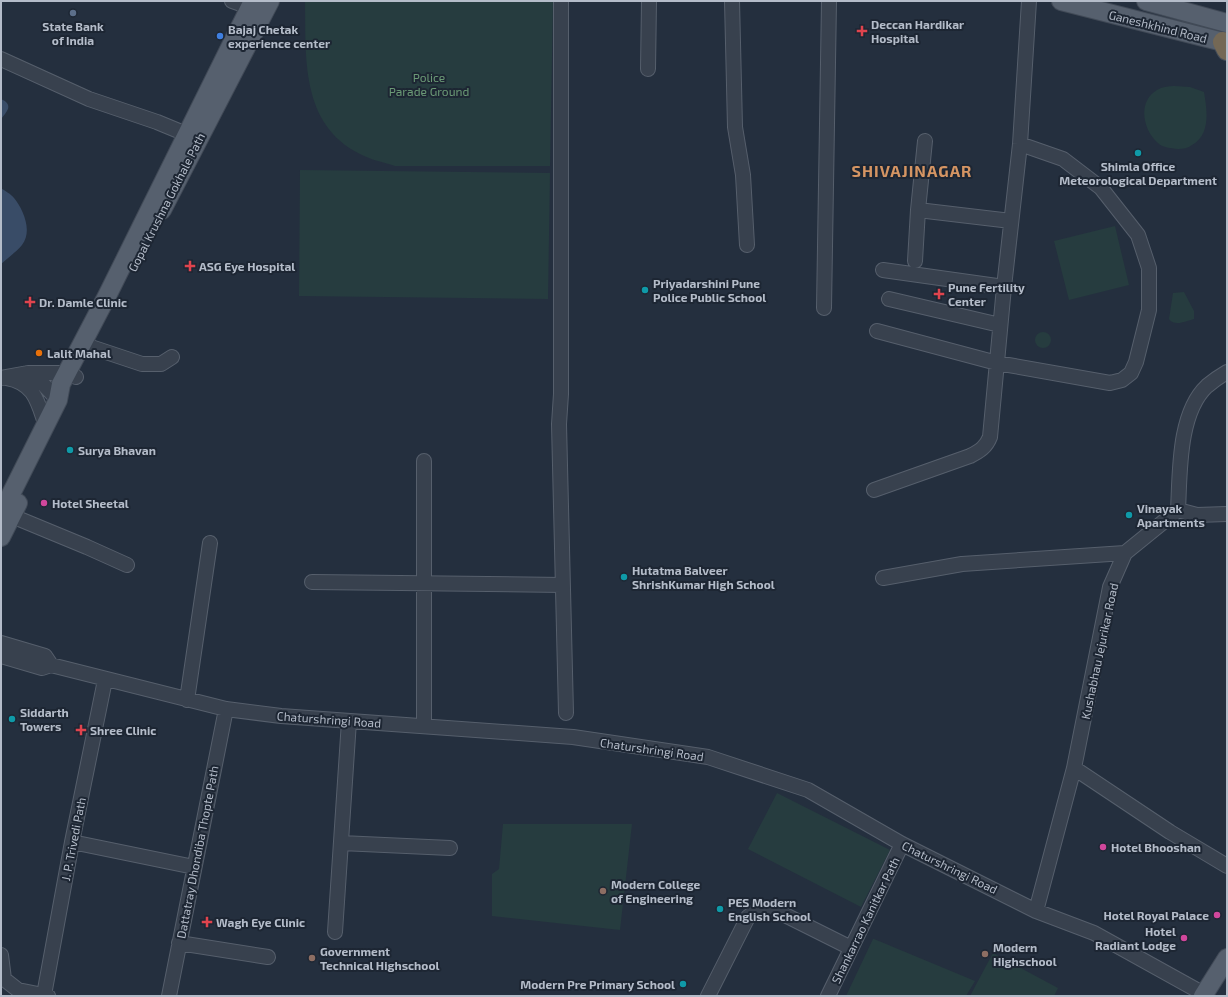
<svg xmlns="http://www.w3.org/2000/svg" width="1228" height="997" viewBox="0 0 1228 997" font-family="'Exo 2',sans-serif">
	<style>
		.green { fill: #263c3f }
		.water { fill: #394c67 }
		.lines { fill: none; stroke-linecap: round; stroke-linejoin: round }
		.minor-casing { stroke: #565f6c; stroke-width: 16 }
		.major-casing { stroke: #414a57; stroke-width: 20 }
		.highway-casing { stroke: #434c59; stroke-width: 22 }
		.minor { stroke: #38414e; stroke-width: 14 }
		.major { stroke: #56606e; stroke-width: 18 }
		.highway { stroke: #746855; stroke-width: 20 }
		.service-dot { fill: #5c6f8a; stroke: #1d2633; stroke-width: 1.5 }
		.health-dot { fill: #e0444e; stroke: #1d2633; stroke-width: 1.5 }
		.shop-dot { fill: #3f7fe0; stroke: #1d2633; stroke-width: 1.5 }
		.culture-dot { fill: #0f9aa8; stroke: #1d2633; stroke-width: 1.5 }
		.food-dot { fill: #e8710a; stroke: #1d2633; stroke-width: 1.5 }
		.hotel-dot { fill: #d1479c; stroke: #1d2633; stroke-width: 1.5 }
		.education-dot { fill: #8d6e63; stroke: #1d2633; stroke-width: 1.5 }
		.labels { text-anchor: middle; dominant-baseline: central; stroke-width: 4; stroke-linejoin: round; paint-order: stroke }
		.poi-label { font-size: 12px; font-weight: bold; fill: #b4bcc9; stroke: #1d2633; text-anchor: start }
		.street-label { font-size: 12px; fill: #b4bcc9; stroke: #1d2633 }
		.park-label { font-size: 12px; fill: #6b9a76; stroke: #1d2633 }
		.district-label { font-size: 16px; font-weight: bold; letter-spacing: 1px; fill: #d59563; stroke: #1d2633 }
	</style>
	<rect width="100%" height="100%" fill="#242f3e"/>
	<path class="green" d="M 305,1 L 553,1 L 550,166 L 395,166 C 383,162 371,160 360,154 C 300,124 306,57 305,1 Z
		M 1174,86 L 1190,87 L 1204,92 C 1207,110 1211,134 1192,145 C 1188,148 1183,149 1178,149 C 1171,148 1163,148 1158,143 C 1143,130 1137,102 1157,90 C 1162,87 1168,86 1174,86 Z
		M 300,170 L 550,173 L 548,299 L 299,296 Z
		M 1115,226 L 1129,285 L 1069,300 L 1054,241 Z
		M 1184,292 L 1194,311 L 1194,319 C 1186,321 1175,327 1169,319 L 1173,293 Z
		M1035 340a8 8 0 1 1 16 0a8 8 0 1 1-16 0Z
		M 777,793 L 890,850 L 861,907 L 748,849 Z
		M 503,824 L 632,824 L 620,930 L 492,916 L 492,874 L 499,869 Z
		M 873,939 L 874,939 L 975,981 L 966,996 L 846,996 Z
		M 993,953 L 1058,988 L 1054,996 L 970,996 Z"/>
	<path class="water" d="M 1,99 C 14,105 7,111 1,119 Z
		M 1,188 C 5,191 11,194 14,198 C 23,209 33,231 22,245 C 16,252 8,258 1,264 Z"/>
	<g class="lines">
		<g class="minor-casing">
			<path id="minor" d="M 232,1 L 249,7
				M 561,1 L 561,394 L 559,424 L 566,713
				M 732,1 L 735,127 L 743,175 L 747,245
				M 1,59 L 89,99 L 157,122 L 186,134
				M 648,69 L 649,1
				M 918,210 L 1011,221
				M 915,261 L 918,210 L 925,141
				M 883,270 L 1004,287
				M 889,299 L 1000,325
				M 824,308 L 829,1
				M 877,331 L 997,363 L 1110,383 L 1122,380 L 1131,373 L 1136,362 L 1149,310 L 1149,268 L 1138,235 L 1101,188 L 1063,159 L 1020,144
				M 91,347 L 142,364 L 161,364 L 172,357
				M 28,373 L 67,373 L 76,377
				M 1,378 L 28,373 L 42,383 L 58,400
				M 7,378 C 35,383 38,403 46,426
				M 424,461 L 424,726
				M 874,490 L 970,456 C 980,451 986,447 990,437 L 1004,287 L 1020,144 L 1029,1
				M 1178,510 L 1197,515 L 1227,514
				M 12,516 L 87,547 L 127,565
				M 883,578 L 962,564 L 1125,553
				M 312,582 L 563,585
				M 1,643 L 45,656 L 51,665
				M 1,656 L 42,668 L 51,665 L 226,709 L 281,716 L 573,737 L 708,757 L 808,790 L 902,844 L 1036,911 L 1094,933 L 1204,994
				M 187,700 L 210,543
				M 1074,768 L 1170,832 L 1227,866
				M 72,842 L 194,867
				M 341,843 L 450,848
				M 1036,911 L 1074,768 L 1110,587 L 1125,553 L 1178,510 C 1180,473 1178,413 1207,386 C 1213,381 1220,376 1227,372
				M 335,932 L 349,721
				M 179,943 L 268,957
				M 1,955 L 4,979 L 18,990 L 48,996
				M 44,995 L 72,842 L 105,680
				M 169,996 L 226,709
				M 708,996 L 748,917 L 759,909 L 773,909 L 851,948
				M 828,996 L 902,844"/>
		</g>
		<g class="major-casing">
			<path id="major" d="M 1061,1 L 1223,42
				M 1146,1 L 1227,23
				M 162,210 L 270,1
				M 1,514 L 58,400 L 61,384 L 107,296 L 253,1
				M 1,537 L 18,503
				M 1203,996 L 1227,958"/>
		</g>
		<g class="highway-casing">
			<path id="highway" d="M 1223,42 L 1227,50"/>
		</g>
		<use href="#minor" class="minor"/>
		<use href="#major" class="major"/>
		<use href="#highway" class="highway"/>
	</g>
	<circle class="service-dot" cx="73" cy="13" r="4"/>
	<g class="health-dot">
		<path d="M860 25h4v4h4v4h-4v4h-4v-4h-4v-4h4z"/>
		<path d="M188 260h4v4h4v4h-4v4h-4v-4h-4v-4h4z"/>
		<path d="M937 288h4v4h4v4h-4v4h-4v-4h-4v-4h4z"/>
		<path d="M28 296h4v4h4v4h-4v4h-4v-4h-4v-4h4z"/>
		<path d="M79 724h4v4h4v4h-4v4h-4v-4h-4v-4h4z"/>
		<path d="M205 916h4v4h4v4h-4v4h-4v-4h-4v-4h4z"/>
	</g>
	<circle class="shop-dot" cx="220" cy="36" r="4"/>
	<g class="culture-dot">
		<circle cx="1138" cy="153" r="4"/>
		<circle cx="645" cy="290" r="4"/>
		<circle cx="70" cy="450" r="4"/>
		<circle cx="1129" cy="515" r="4"/>
		<circle cx="624" cy="577" r="4"/>
		<circle cx="12" cy="719" r="4"/>
		<circle cx="720" cy="909" r="4"/>
		<circle cx="683" cy="984" r="4"/>
	</g>
	<circle class="food-dot" cx="39" cy="353" r="4"/>
	<g class="hotel-dot">
		<circle cx="44" cy="503" r="4"/>
		<circle cx="1103" cy="847" r="4"/>
		<circle cx="1217" cy="915" r="4"/>
		<circle cx="1184" cy="938" r="4"/>
	</g>
	<g class="education-dot">
		<circle cx="603" cy="891" r="4"/>
		<circle cx="985" cy="954" r="4"/>
		<circle cx="312" cy="958" r="4"/>
	</g>
	<g class="labels">
		<g class="poi-label">
			<text x="871" y="24">Deccan Hardikar<tspan x="871" dy="14">Hospital</tspan></text>
			<text x="73" y="26" text-anchor="middle">State Bank<tspan x="73" dy="14">of India</tspan></text>
			<text x="228" y="29">Bajaj Chetak<tspan x="228" dy="14">experience center</tspan></text>
			<text x="1138" y="166" text-anchor="middle">Shimla Office<tspan x="1138" dy="14">Meteorological Department</tspan></text>
			<text x="199" y="266">ASG Eye Hospital</text>
			<text x="653" y="283">Priyadarshini Pune<tspan x="653" dy="14">Police Public School</tspan></text>
			<text x="948" y="287">Pune Fertility<tspan x="948" dy="14">Center</tspan></text>
			<text x="39" y="302">Dr. Damle Clinic</text>
			<text x="47" y="353">Lalit Mahal</text>
			<text x="78" y="450">Surya Bhavan</text>
			<text x="52" y="503">Hotel Sheetal</text>
			<text x="1137" y="508">Vinayak<tspan x="1137" dy="14">Apartments</tspan></text>
			<text x="632" y="570">Hutatma Balveer<tspan x="632" dy="14">ShrishKumar High School</tspan></text>
			<text x="20" y="712">Siddarth<tspan x="20" dy="14">Towers</tspan></text>
			<text x="90" y="730">Shree Clinic</text>
			<text x="1111" y="847">Hotel Bhooshan</text>
			<text x="611" y="884">Modern College<tspan x="611" dy="14">of Engineering</tspan></text>
			<text x="728" y="902">PES Modern<tspan x="728" dy="14">English School</tspan></text>
			<text x="1209" y="915" text-anchor="end">Hotel Royal Palace</text>
			<text x="216" y="922">Wagh Eye Clinic</text>
			<text x="1176" y="931" text-anchor="end">Hotel<tspan x="1176" dy="14">Radiant Lodge</tspan></text>
			<text x="993" y="947">Modern<tspan x="993" dy="14">Highschool</tspan></text>
			<text x="320" y="951">Government<tspan x="320" dy="14">Technical Highschool</tspan></text>
			<text x="675" y="984" text-anchor="end">Modern Pre Primary School</text>
		</g>
		<g class="street-label">
			<text transform="translate(1158 26) rotate(14)">Ganeshkhind Road</text>
			<text transform="translate(166 202) rotate(-63)">Gopal Krushna Gokhale Path</text>
			<text transform="translate(1099 651) rotate(-78)">Kushabhau Jejurikar Road</text>
			<text transform="translate(329 719) rotate(4)">Chaturshringi Road</text>
			<text transform="translate(652 749) rotate(8)">Chaturshringi Road</text>
			<text transform="translate(73 839) rotate(-79)">J. P. Trivedi Path</text>
			<text transform="translate(197 852) rotate(-79)">Dattatray Dhondiba Thopte Path</text>
			<text transform="translate(950 867) rotate(26)">Chaturshringi Road</text>
			<text transform="translate(865 920) rotate(-64)">Shankarrao Kanitkar Path</text>
		</g>
		<g class="park-label">
			<text x="429" y="77">Police<tspan x="429" dy="14">Parade Ground</tspan></text>
		</g>
		<g class="district-label">
			<text x="912" y="170">SHIVAJINAGAR</text>
		</g>
	</g>
	<rect width="1228" height="997" fill="none" stroke="#b4bcc9" stroke-width="4"/>
</svg>
